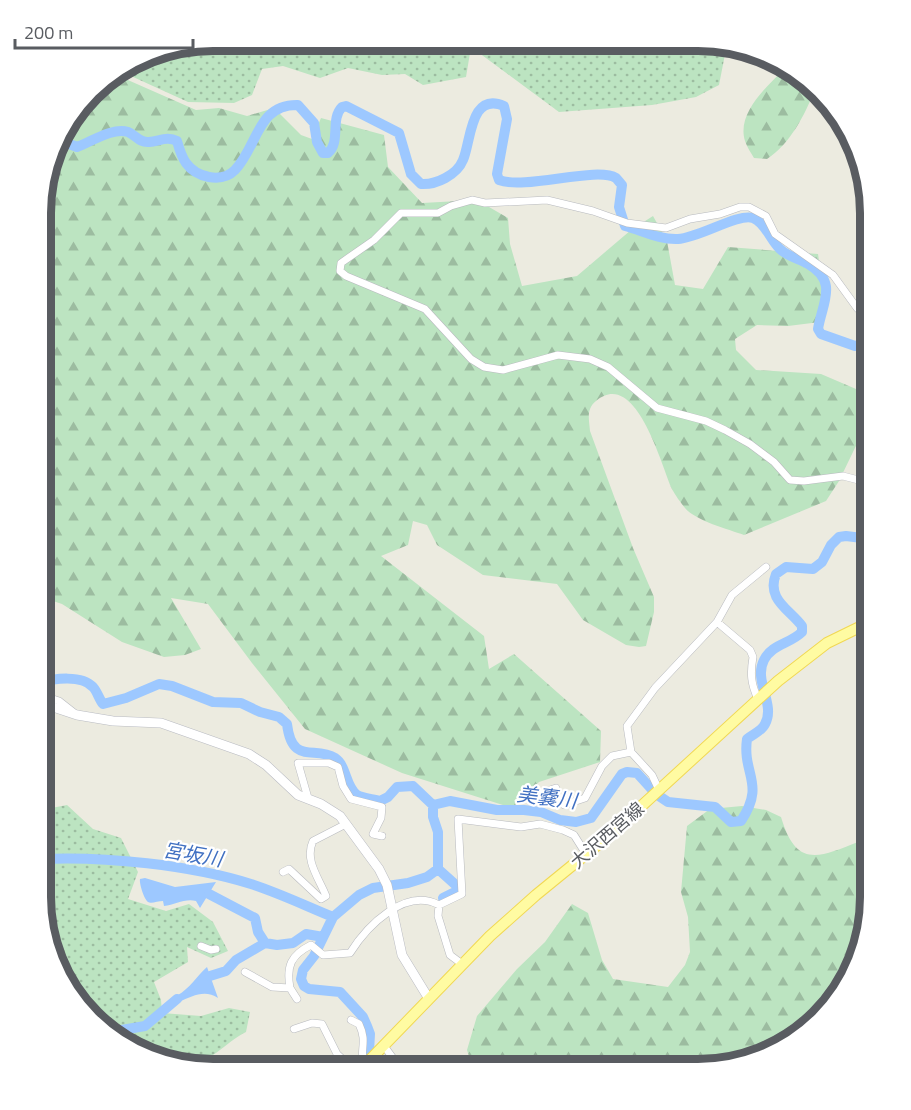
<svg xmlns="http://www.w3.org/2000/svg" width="911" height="1110" viewBox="0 0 911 1110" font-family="'Titillium Web','Noto Sans JP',sans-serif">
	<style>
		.grass { fill: url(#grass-dots) }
		.forest { fill: url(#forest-firs) }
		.water { fill: #9dc8ff }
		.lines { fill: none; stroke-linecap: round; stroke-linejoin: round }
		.river { stroke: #9dc8ff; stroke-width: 10 }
		.street-casing { stroke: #b8babf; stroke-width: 8 }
		.secondary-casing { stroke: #b9bbc2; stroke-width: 10 }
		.primary-casing { stroke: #f1d854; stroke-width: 12 }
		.street { stroke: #fff; stroke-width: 7 }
		.secondary { stroke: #fff; stroke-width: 9 }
		.primary { stroke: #fffba2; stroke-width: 10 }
		.labels { text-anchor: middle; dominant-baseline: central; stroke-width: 4.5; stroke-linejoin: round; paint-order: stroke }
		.street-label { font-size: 18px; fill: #595c61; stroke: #fff }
		.water-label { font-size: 20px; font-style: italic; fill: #4070c2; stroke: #fff }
		.rim { fill: none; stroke: #595c61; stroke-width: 8 }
	</style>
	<defs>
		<pattern id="grass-dots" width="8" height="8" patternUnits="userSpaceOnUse" patternTransform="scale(1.5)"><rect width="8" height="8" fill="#bce4c1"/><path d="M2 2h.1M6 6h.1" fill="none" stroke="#9cbca0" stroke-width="1.8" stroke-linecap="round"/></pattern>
		<pattern id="forest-firs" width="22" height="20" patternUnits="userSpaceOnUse" patternTransform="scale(1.5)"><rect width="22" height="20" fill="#bce4c1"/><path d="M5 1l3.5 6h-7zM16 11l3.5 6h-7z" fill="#9cbca0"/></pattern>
	</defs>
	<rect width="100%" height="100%" fill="#ecebe0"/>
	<path class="grass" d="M 213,41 L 721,42 L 727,44 L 719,85 L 696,97 L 652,105 L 559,112 L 471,47 L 466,77 L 423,85 L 405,74 L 382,75 L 348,68 L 320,78 L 283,66 L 262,69 L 252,95 L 234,103 L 188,102 L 120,71 L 157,50 Z
		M 67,805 L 93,829 L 121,838 L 138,872 L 128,899 L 166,911 L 189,904 L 213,922 L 228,951 L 211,958 L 187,947 L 188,962 L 154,982 L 161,1000 L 162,1013 L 201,1016 L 229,1008 L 250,1012 L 246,1032 C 234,1038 227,1045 216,1053 C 207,1059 204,1057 196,1067 L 117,1041 L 63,983 L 41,898 L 41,810 Z"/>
	<path class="forest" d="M 786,67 L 794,70 L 814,91 C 805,115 790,144 767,159 L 754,158 C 751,153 747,147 745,141 C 736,112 769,85 786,67 Z
		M 117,73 L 121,77 L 196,110 L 219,108 L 247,116 L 274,108 L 301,135 L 312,139 L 321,118 L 384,135 L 388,167 L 422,203 L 477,200 L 508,218 L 510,244 L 522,286 L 577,276 L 631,230 L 653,216 L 667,241 L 675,285 L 703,289 L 728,247 L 818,254 L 824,294 L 820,322 L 788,326 L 757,325 L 735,339 L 736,350 L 756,370 L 821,374 L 870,395 L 870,424 L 866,425 L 839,481 L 826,501 L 744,535 C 728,529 696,521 685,508 C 681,503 675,495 672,489 C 662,467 636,367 596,401 C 586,409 589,419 590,431 L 633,548 L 654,597 L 654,612 L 646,646 L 639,647 L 626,645 L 583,620 L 557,584 L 483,575 L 437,545 L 427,525 L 413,521 L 408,545 L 381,556 L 484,636 L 489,669 L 514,654 L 601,731 L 600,762 L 539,782 L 512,808 L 402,773 L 305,729 L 252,663 L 208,604 L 171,598 L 201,649 L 185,655 L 164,657 L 122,642 L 62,604 L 41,597 L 42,190 L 63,127 L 99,83 Z
		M 742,806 L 766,810 L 781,817 C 796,868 818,858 858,842 L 869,819 L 870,809 L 870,909 L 842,993 L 784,1047 L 709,1069 L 473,1069 L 467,1050 L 477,1016 L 517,969 L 545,942 L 572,904 L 588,913 L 602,960 L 613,979 L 668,987 L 685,965 L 690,952 L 688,917 L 681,892 L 687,826 L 710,809 Z"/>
	<path class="water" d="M 145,878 L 175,887 L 216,882 L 200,908 L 196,901 C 185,898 175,905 164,906 L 163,901 C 158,901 151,904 148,902 C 144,899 139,883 140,879 Z
		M 207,967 L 218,998 C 205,989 192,996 179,1002 L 177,999 L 178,995 C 189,989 197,976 207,967 Z"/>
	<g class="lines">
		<path class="river" d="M 59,140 L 77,147 C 91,142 113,127 128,132 C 136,135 139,143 149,142 C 160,141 167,136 177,141 C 179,148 181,156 186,163 C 196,177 221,184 235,170 C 258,146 257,104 298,105 L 314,123 L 317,142 L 323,153 L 328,153 C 341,142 330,119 342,107 L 346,106 L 399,133 L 411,174 L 421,184 C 436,185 457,175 463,160 C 471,142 470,91 504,106 L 507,119 L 497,174 L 499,180 C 525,190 597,166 616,178 C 617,179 621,184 622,185 L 619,207 L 625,226 C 643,231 660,240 678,239 C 699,238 738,213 753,218 C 765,222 771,241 780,249 C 787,256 799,259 808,264 C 839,282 822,303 818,329 L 821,334 L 855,346 L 870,342
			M 41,683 C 54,678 82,675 93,687 C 97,691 99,699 103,704 L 126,698 L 159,684 L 172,686 L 213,702 L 241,703 L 260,712 L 279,717 L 287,724 C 292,766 315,745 335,758 C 347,766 345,786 357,795 C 362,798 373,799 380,801 L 388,797 L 397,787 L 413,786 L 433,805
			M 41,859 C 104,856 191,865 251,884 C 279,893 306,906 333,917
			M 438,869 L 458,887 L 457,891 L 443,898
			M 209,894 L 255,918 L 258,932 L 265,943
			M 210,976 L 226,971 L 236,960 L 265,943 L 277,945 L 293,943 L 306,934 L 323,937
			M 110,1032 L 145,1026 L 177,999
			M 368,1069 L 370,1034 L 367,1026 L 363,1017 L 340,992 L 309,989 L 304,986 L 301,979 L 303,970 L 314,956 L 333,917 L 359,895 L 373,888 L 408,883 L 427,877 L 438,869 L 438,832 L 433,817 L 433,805 L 450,801 L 497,810 L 524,810 L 541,812 L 560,820 L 576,822 L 591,818 L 622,774 L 627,772 L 637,773 L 656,794 L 668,802 L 715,807 L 731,822 L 741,821 C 766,783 742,775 747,739 C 753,734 762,731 765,724 C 776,704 753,681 764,660 C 772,644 790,644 802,632 L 802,626 C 789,609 766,599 776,574 L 786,567 L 813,569 L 822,562 L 831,545 L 839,537 L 846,536 L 870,539"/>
		<g class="street-casing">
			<path id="street" d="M 866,317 L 870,291
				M 870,483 L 843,476 L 804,481 L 790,480 L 774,462 L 750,444 L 725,430 L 706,421 L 657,408 L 608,367 L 590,359 L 558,355 L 503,370 L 484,367 L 471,359 L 425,309 L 346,276 L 340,271 L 341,263 L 374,240 L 401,213 L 438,213 L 451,206 L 472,200 L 485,203 L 547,200 L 593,211 L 627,223 L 666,228 L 690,219 L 720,214 L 740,207 L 749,207 L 766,216 L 775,234 L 833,275 L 857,308 L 870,321
				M 717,622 L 750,650 L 753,657 C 750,674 751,684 758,699
				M 41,664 L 44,659 L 48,641 L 41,632
				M 41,695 L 59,701 L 73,712
				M 556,788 L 541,793 L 564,805 L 585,798 L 602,766 L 612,756 L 631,752
				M 659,790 L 652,775 L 631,752 L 627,726 L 655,688 L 717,622 L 732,595 L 766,567
				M 308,798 L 298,763 L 329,763 L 338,767 L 343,786 L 351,799 L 382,807 L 381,818 L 373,834 L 382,836
				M 283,872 L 289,869 L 321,899 L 326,896 C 319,878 304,860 313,841 L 346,824
				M 439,905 L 462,894 L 458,819 L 521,827 L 540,824 L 563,830 L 574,835 L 586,854
				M 201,946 L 211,950 L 216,949
				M 245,972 L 272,987 L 290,988 C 286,966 291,955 311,945 L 323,955 L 350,953 C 367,926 405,887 439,905 L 438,916 L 450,955 L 462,964
				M 290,988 L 297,999
				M 351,1020 L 359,1024 C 368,1043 359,1049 364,1065
				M 294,1029 L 312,1023 L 322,1024 L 337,1054 L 353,1069
				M 384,1046 L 401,1069"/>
		</g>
		<g class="secondary-casing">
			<path id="secondary" d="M 41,703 L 77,715 L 113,721 L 161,723 L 249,754 L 266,765 L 298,795 L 321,804 L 340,816 L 379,869 L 387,885 L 402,955 L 429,999"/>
		</g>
		<g class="primary-casing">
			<path id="primary" d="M 361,1069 L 490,936 L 536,895 L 612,833 L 778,681 L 827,643 L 870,622"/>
		</g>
		<use href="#street" class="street"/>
		<use href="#secondary" class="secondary"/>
		<use href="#primary" class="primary"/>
	</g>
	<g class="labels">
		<g class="street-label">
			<text transform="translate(607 835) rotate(-41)">大沢西宮線</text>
		</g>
		<g class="water-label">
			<text transform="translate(547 797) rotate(7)">美嚢川</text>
			<text transform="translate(193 854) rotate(10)">宮坂川</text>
		</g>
	</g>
	<path d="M0 0H911V1110H0ZM213 51H698A162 162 0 0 1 860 213V897A162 162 0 0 1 698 1059H213A162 162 0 0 1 51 897V213A162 162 0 0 1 213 51Z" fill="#fff" fill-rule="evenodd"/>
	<path class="rim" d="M213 51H698A162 162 0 0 1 860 213V897A162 162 0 0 1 698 1059H213A162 162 0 0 1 51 897V213A162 162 0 0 1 213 51Z"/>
	<path d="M15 39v9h178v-9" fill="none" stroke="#595c61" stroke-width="3"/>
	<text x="24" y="39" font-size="18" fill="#595c61" stroke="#ffffff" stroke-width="4.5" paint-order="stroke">200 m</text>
</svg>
